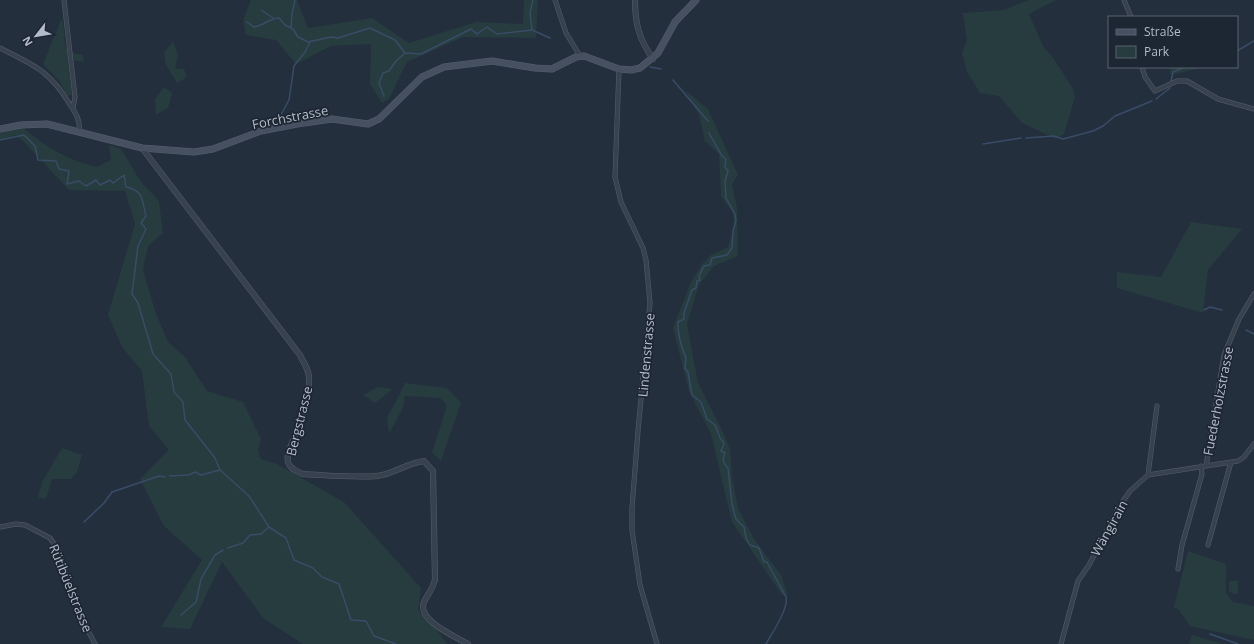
<svg xmlns="http://www.w3.org/2000/svg" width="1254" height="644" viewBox="0 0 1254 644" font-family="'Open Sans',sans-serif">
	<style>
		.green { fill: #263c3f }
		.lines { fill: none; stroke-linecap: round; stroke-linejoin: round }
		.stream { stroke: #394c67; stroke-width: 1.5 }
		.minor-casing { stroke: #565f6c; stroke-width: 5 }
		.tertiary-casing { stroke: #565f6c; stroke-width: 6 }
		.secondary-casing { stroke: #565f6c; stroke-width: 7 }
		.minor { stroke: #38414e; stroke-width: 4 }
		.tertiary { stroke: #38414e; stroke-width: 5 }
		.secondary { stroke: #465061; stroke-width: 6 }
		.labels { text-anchor: middle; dominant-baseline: central; stroke-width: 3.5; stroke-linejoin: round; paint-order: stroke }
		.street-label { font-size: 13px; fill: #b4bcc9; stroke: #1d2633 }
	</style>
	<rect width="100%" height="100%" fill="#242f3e"/>
	<path class="green" d="M 251,0 L 297,0 L 308,28 L 372,18 L 409,43 L 476,22 L 523,24 L 524,0 L 538,0 L 536,38 L 463,37 L 407,62 L 389,99 L 382,103 L 370,84 L 371,44 L 331,46 L 296,64 L 276,40 L 246,35 L 243,20 Z
		M 1029,0 L 1056,0 L 1029,14 L 1043,46 L 1054,59 L 1073,89 L 1075,97 L 1064,134 L 1056,139 L 1022,123 L 999,96 L 980,93 L 967,72 L 962,53 L 967,40 L 963,13 L 1003,10 Z
		M 61,20 L 63,20 L 65,45 L 69,52 L 83,55 L 84,62 L 68,59 L 72,95 L 67,96 L 60,82 L 43,64 Z
		M 173,42 L 178,55 L 175,69 L 184,69 L 187,77 L 177,83 L 166,65 L 164,52 Z
		M 1170,67 L 1205,67 L 1170,75 Z
		M 164,87 L 172,93 L 168,108 L 156,115 L 155,99 Z
		M 685,90 L 708,109 L 738,175 L 732,184 L 737,208 L 738,256 L 714,266 L 699,285 L 687,324 L 698,383 L 723,432 L 730,449 L 732,478 L 738,508 L 754,539 L 781,575 L 788,595 L 782,595 L 732,522 L 711,434 L 689,391 L 673,328 L 691,282 L 702,264 L 711,255 L 728,247 L 734,226 L 733,213 L 721,196 L 719,154 L 705,141 L 699,115 Z
		M 23,128 C 48,148 65,159 97,167 L 111,160 L 109,145 L 121,149 L 141,182 L 159,201 L 163,233 L 148,246 L 143,270 L 156,314 L 168,342 L 185,357 L 207,391 L 243,402 L 261,439 L 258,451 L 261,459 L 277,464 L 344,502 L 421,588 L 418,610 L 433,625 L 447,644 L 303,644 L 264,619 L 222,562 L 190,629 L 161,627 L 202,560 L 164,526 L 140,479 L 169,450 L 149,426 L 142,371 L 122,347 L 108,315 L 135,224 L 125,191 L 69,190 L 25,143 L 16,135 L 0,140 L 0,133 Z
		M 1191,222 L 1242,229 L 1208,270 L 1203,313 L 1117,288 L 1117,272 L 1161,277 Z
		M 405,383 L 447,388 L 461,403 L 441,461 L 432,453 L 447,405 L 440,398 L 405,396 L 403,408 L 389,434 L 387,418 Z
		M 378,387 L 393,389 L 375,403 L 363,395 Z
		M 62,448 L 82,455 L 77,472 L 71,479 L 52,479 L 46,499 L 38,497 L 42,482 Z
		M 1188,551 L 1226,564 L 1226,593 L 1233,602 L 1254,606 L 1254,640 L 1190,626 L 1179,610 L 1174,607 Z
		M 1229,581 L 1238,581 L 1238,594 L 1233,594 L 1229,591 Z
		M 1192,635 L 1223,644 L 1189,644 Z"/>
	<g class="lines">
		<path class="stream" d="M 261,10 L 273,18
			M 247,22 L 254,27 C 263,26 270,18 279,18 L 285,25 L 293,29 L 298,37 L 308,42 L 331,37 L 338,38 L 370,28 L 395,40 L 405,53 L 421,54 L 471,29 L 477,34 L 487,27 L 497,34 L 532,30 L 550,38
			M 291,28 L 292,14 L 295,0
			M 532,30 L 530,13 L 533,0
			M 1237,51 L 1254,41
			M 650,67 L 661,69
			M 1196,67 L 1199,67
			M 673,80 L 708,121
			M 1171,82 L 1173,72 L 1184,67
			M 384,96 L 379,83 L 383,73 L 389,71 L 396,61 L 405,53
			M 1156,99 L 1170,88
			M 278,120 L 289,100 L 294,66 L 305,52 L 310,42
			M 709,133 L 722,156 L 726,159 L 725,167 L 728,171 L 725,181 L 726,198 L 735,214 L 736,220 L 733,231 L 732,248 L 727,255 L 712,258 L 710,265 L 704,266 L 699,276 L 700,280 L 697,281 L 696,288 L 692,290 L 684,313 L 684,319 L 678,322 C 677,330 682,351 686,357 L 685,368 L 688,372 L 692,395 L 701,402 L 707,419 L 715,425 L 720,438 L 724,443 L 721,451 L 725,453 C 722,459 723,463 728,468 L 732,504 L 736,519 L 744,527 L 746,538 L 750,545 L 759,548 L 764,562 L 767,562 L 786,597 C 789,608 772,633 766,644
			M 1026,138 L 1054,136 L 1063,139 L 1093,131 L 1103,126 L 1115,116 L 1152,101
			M 0,140 L 24,135 L 35,146 L 38,160 L 56,161 L 59,169 L 69,171 L 67,184 L 79,181 L 86,186 L 96,180 L 100,185 L 110,180 L 113,183 L 124,175 L 126,187 C 144,191 142,200 146,216 L 141,223 L 146,229 L 138,246 L 132,294 L 138,303 L 153,354 L 171,374 L 174,392 L 183,402 L 185,420 L 215,458 L 220,470 L 249,496 L 269,527 L 286,538 L 294,560 L 313,568 L 322,577 L 339,584 L 351,620 L 366,621 L 374,636 L 396,644
			M 983,144 L 1021,138
			M 1204,310 L 1210,307 L 1222,310
			M 1246,330 L 1254,334
			M 170,476 L 189,475 L 195,472 L 201,475 L 220,470
			M 84,522 L 104,503 L 112,492 L 159,476 L 165,477
			M 228,548 L 243,543 L 250,535 L 261,534 L 269,527
			M 181,615 L 196,602 L 201,579 L 215,555 L 223,550
			M 1210,634 L 1238,644"/>
		<g class="minor-casing">
			<path id="minor" d="M 64,0 L 75,97 L 73,108
				M 555,0 L 566,33 L 580,56
				M 1124,0 L 1131,17
				M 0,48 C 33,65 49,70 69,103 C 75,112 81,120 79,132
				M 1142,67 L 1145,77 L 1155,91 L 1177,81 L 1187,81 L 1218,99 L 1254,109
				M 619,69 L 615,177 L 621,202 L 643,248 L 646,260 L 650,303 L 638,431 L 632,508 L 632,530 L 640,585 L 657,644
				M 1206,466 L 1224,355 L 1239,319 L 1254,294
				M 1148,475 L 1157,406
				M 0,527 L 16,524 L 25,525 L 50,538 L 58,550 L 82,619 L 95,644
				M 1208,545 L 1231,462
				M 1178,569 L 1182,545 L 1202,474 L 1201,466
				M 1061,644 L 1078,581 L 1089,565 L 1119,507 L 1130,491 L 1148,475 L 1238,461 L 1244,457 L 1254,444"/>
		</g>
		<g class="tertiary-casing">
			<path id="tertiary" d="M 635,0 C 635,24 639,39 653,59
				M 142,148 L 300,355 C 303,362 309,369 309,378 C 310,397 302,418 295,436 C 292,444 286,453 288,462 C 290,469 297,471 302,474 C 326,475 353,478 377,476 C 394,474 407,463 424,461 L 433,471 L 435,580 C 432,591 428,593 424,602 C 416,620 456,637 468,644"/>
		</g>
		<g class="secondary-casing">
			<path id="secondary" d="M 0,129 L 21,125 L 47,124 L 142,148 L 194,152 L 213,149 L 261,131 L 297,124 L 332,119 L 368,124 L 379,119 L 422,77 L 444,67 L 492,61 L 535,68 L 552,69 L 576,57 L 584,56 L 619,69 L 631,70 L 640,68 L 658,53 L 675,22 L 696,0"/>
		</g>
		<use href="#minor" class="minor"/>
		<use href="#tertiary" class="tertiary"/>
		<use href="#secondary" class="secondary"/>
	</g>
	<g class="labels">
		<g class="street-label">
			<text transform="translate(290 117) rotate(-11)">Forchstrasse</text>
			<text transform="translate(646 355) rotate(-85)">Lindenstrasse</text>
			<text transform="translate(1218 401) rotate(-79)">Fuederholzstrasse</text>
			<text transform="translate(299 421) rotate(-76)">Bergstrasse</text>
			<text transform="translate(1109 528) rotate(-61)">Wängirain</text>
			<text transform="translate(71 588) rotate(68)">Rütibüelstrasse</text>
		</g>
	</g>
	<rect x="1108" y="16" width="130" height="52" fill="#1d2633" stroke="#59626f"/>
	<rect x="1116" y="29" width="20" height="6" fill="#465061" stroke="#59626f"/>
	<text x="1144" y="36" font-size="12" fill="#b4bcc9">Straße</text>
	<rect x="1116" y="46" width="20" height="12" fill="#263c3f" stroke="#59626f"/>
	<text x="1144" y="56" font-size="12" fill="#b4bcc9">Park</text>
	<g transform="translate(36 36) rotate(239)" stroke="#1d2633" stroke-width="3" paint-order="stroke">
	<path d="M0-3L7 15L0 10L-7 15Z" fill="#b4bcc9"/>
	<text y="-6" font-size="11" font-weight="bold" text-anchor="middle" fill="#b4bcc9">N</text>
	</g>
</svg>
